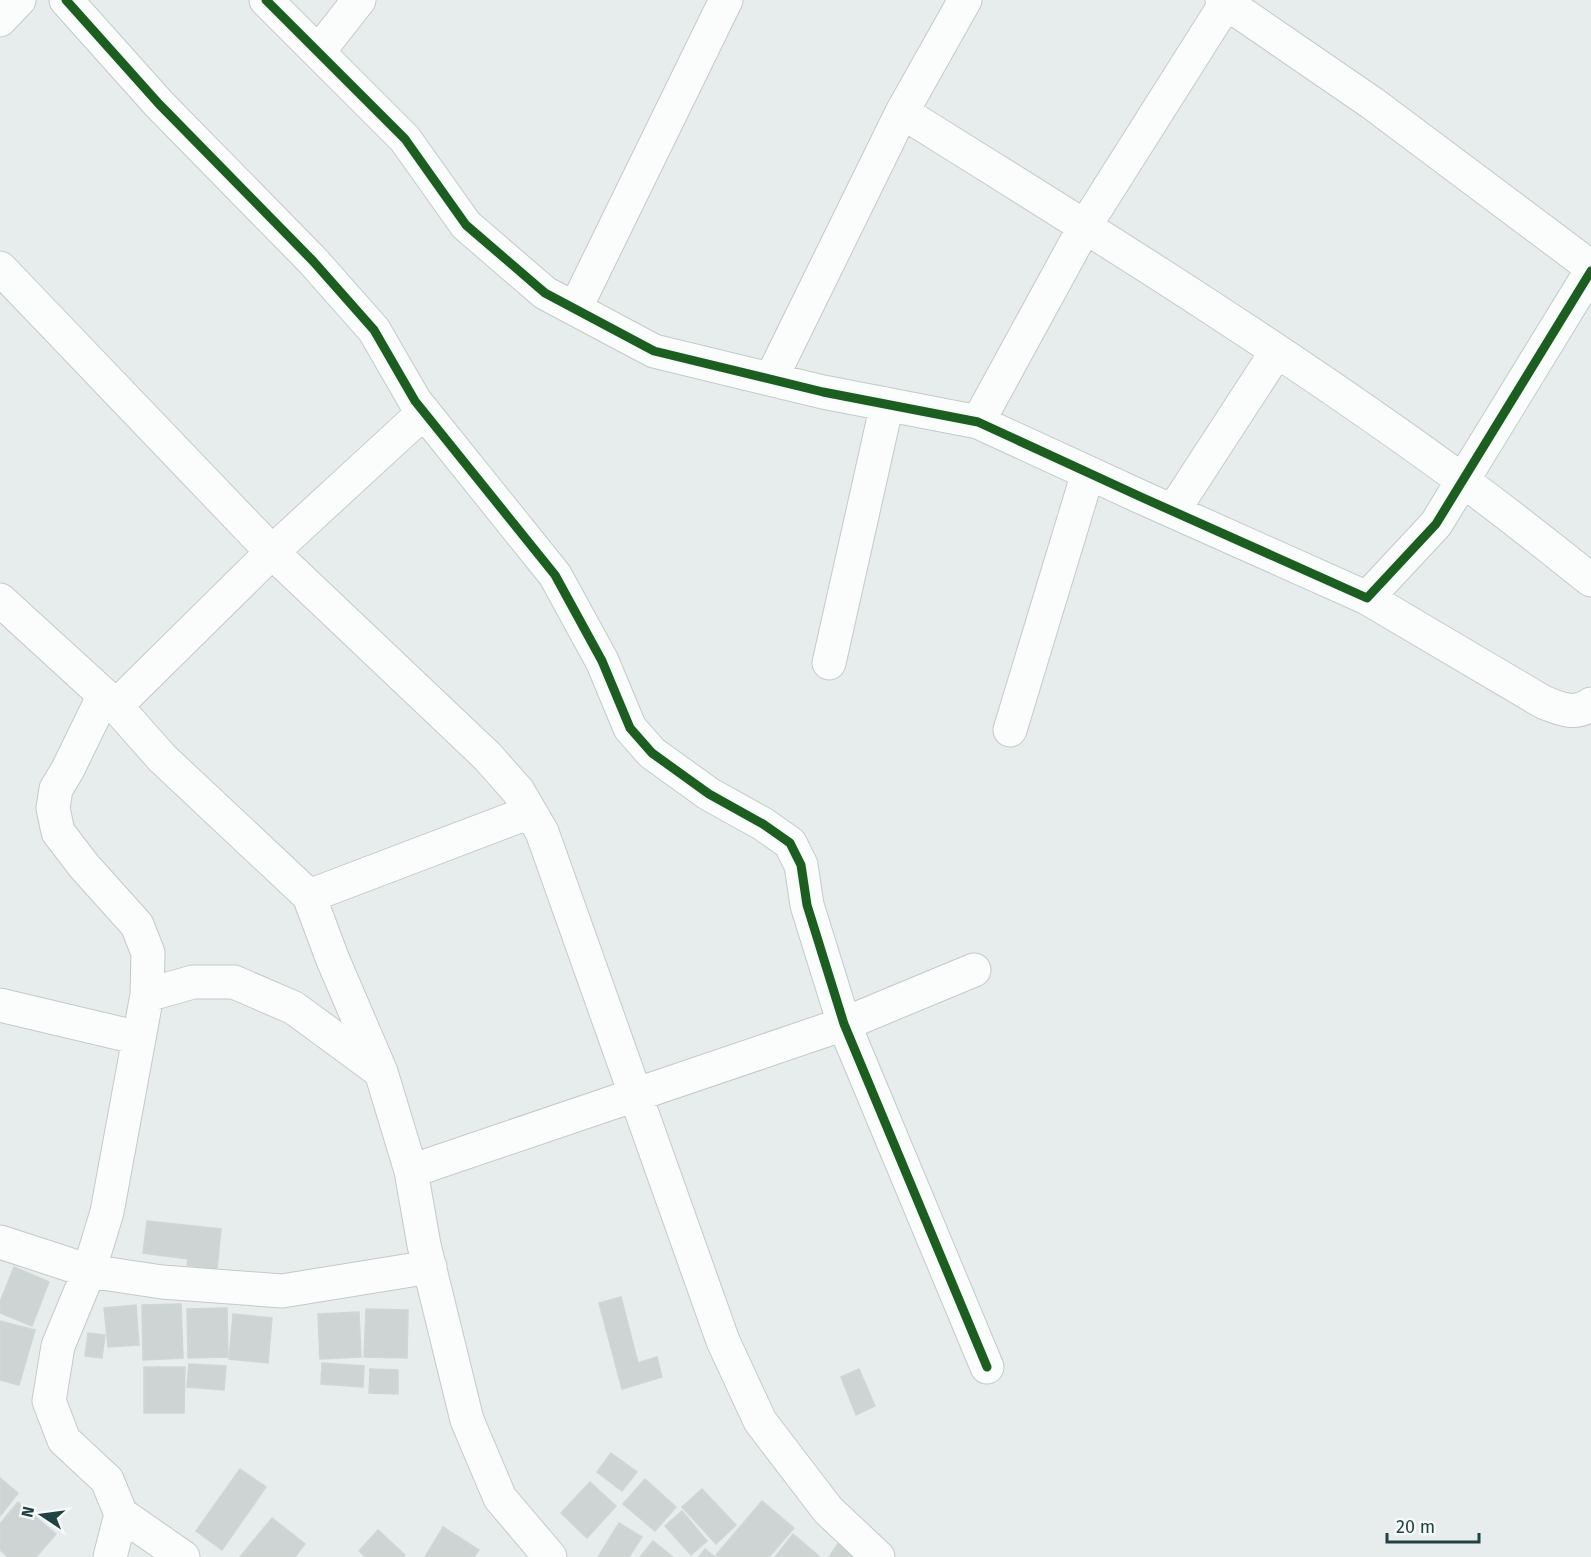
<svg xmlns="http://www.w3.org/2000/svg" width="1591" height="1557" viewBox="0 0 1591 1557" font-family="'Fira Sans',sans-serif">
	<style>
		.building { fill: #ced4d3; stroke: #d0d6d5; stroke-width: 1.5 }
		.lines { fill: none; stroke-linecap: round; stroke-linejoin: round }
		.minor-casing { stroke: #c4cac9; stroke-width: 35 }
		.minor { stroke: #fbfcfc; stroke-width: 33 }
		.cycleway-casing { stroke: #f6fbfa; stroke-width: 13 }
		.cycleway { stroke: #1b5e20; stroke-width: 9 }
	</style>
	<rect width="100%" height="100%" fill="#e7edec"/>
	<path class="building" d="M 147,1221 L 221,1229 L 217,1269 L 187,1265 L 188,1259 L 143,1253 Z
		M 14,1267 L 49,1282 L 32,1326 L 0,1313 L 0,1302 Z
		M 621,1297 L 638,1363 L 657,1357 L 662,1377 L 622,1389 L 599,1303 Z
		M 181,1304 L 183,1358 L 143,1360 L 142,1305 Z
		M 136,1305 L 139,1345 L 108,1347 L 104,1308 Z
		M 227,1308 L 228,1357 L 188,1358 L 187,1309 Z
		M 366,1309 L 408,1310 L 407,1358 L 364,1357 Z
		M 359,1312 L 361,1357 L 320,1359 L 318,1314 Z
		M 233,1314 L 272,1318 L 268,1363 L 229,1359 Z
		M 0,1321 L 35,1330 L 19,1385 L 0,1380 Z
		M 88,1333 L 105,1335 L 102,1358 L 85,1356 Z
		M 322,1363 L 364,1366 L 363,1387 L 321,1384 Z
		M 189,1364 L 226,1366 L 224,1390 L 187,1387 Z
		M 144,1367 L 185,1367 L 184,1413 L 144,1413 Z
		M 370,1369 L 398,1370 L 398,1394 L 369,1393 Z
		M 859,1369 L 875,1406 L 856,1415 L 841,1377 Z
		M 611,1453 L 637,1472 L 622,1491 L 597,1472 Z
		M 240,1469 L 266,1487 L 222,1550 L 196,1531 Z
		M 0,1478 L 18,1493 L 0,1516 Z
		M 645,1479 L 676,1507 L 655,1531 L 623,1504 Z
		M 590,1482 L 616,1506 L 587,1538 L 561,1513 Z
		M 702,1489 L 736,1525 L 716,1544 L 682,1507 Z
		M 762,1501 L 794,1528 L 769,1557 L 718,1557 L 716,1555 Z
		M 18,1502 L 56,1534 L 36,1557 L 8,1557 L 0,1550 L 0,1524 Z
		M 682,1511 L 707,1541 L 691,1555 L 665,1526 Z
		M 272,1518 L 305,1544 L 295,1557 L 240,1557 Z
		M 619,1523 L 642,1537 L 629,1557 L 598,1557 Z
		M 443,1527 L 479,1550 L 474,1557 L 425,1557 Z
		M 378,1530 L 405,1555 L 403,1557 L 366,1557 L 359,1551 Z
		M 793,1534 L 820,1557 L 775,1557 Z
		M 653,1541 L 673,1557 L 640,1557 Z
		M 839,1542 L 857,1557 L 829,1557 Z
		M 705,1549 L 715,1557 L 699,1557 Z"/>
	<g class="lines">
		<g class="minor-casing">
			<path id="minor" d="M 66,0 L 159,104 L 313,261 L 374,330 L 415,401 L 555,575 L 602,661 L 630,728 L 652,753 L 709,794 L 763,824 L 790,843 L 801,865 L 807,905 L 844,1024 L 987,1367
				M 266,0 L 405,139 L 466,225 L 545,293 L 654,351 L 823,392 L 978,422 L 1141,497 L 1367,598 L 1436,524 L 1591,271
				M 1222,0 L 1372,103 L 1591,267
				M 0,20 L 19,0
				M 319,51 L 359,0
				M 902,112 C 1091,230 1282,348 1462,480 C 1506,512 1548,546 1591,580
				M 0,268 L 272,552 L 487,756 L 518,791 L 542,832 L 723,1341 L 760,1421 L 828,1510 L 878,1557
				M 575,309 L 726,0
				M 771,379 L 902,112 L 965,0
				M 978,422 L 1085,226 L 1226,3 L 1232,0
				M 1173,511 L 1277,351
				M 1367,598 L 1543,702 C 1560,709 1575,716 1591,704
				M 0,600 L 116,706 L 162,758 L 309,896 L 333,960 L 381,1072 L 411,1171 L 424,1245 L 467,1420 L 500,1498 L 550,1557
				M 829,663 L 887,404
				M 104,695 L 68,769 L 56,789 L 53,808 L 58,832 L 84,866 L 137,925 L 148,953 L 147,995 L 107,1212 L 89,1271 L 58,1346 L 49,1401 L 64,1440 L 107,1480 L 121,1514 L 110,1557
				M 116,706 L 272,552 L 424,412
				M 1010,730 L 1088,473
				M 309,896 L 530,812
				M 147,995 L 193,982 L 234,982 L 294,1008 L 381,1072
				M 0,1005 L 139,1038
				M 411,1171 L 844,1024 L 974,970
				M 0,1242 L 89,1271 L 162,1282 L 282,1291 L 430,1267
				M 121,1514 L 183,1557"/>
		</g>
		<use href="#minor" class="minor"/>
		<g class="cycleway-casing">
			<path id="cycleway" d="M 66,0 L 159,104 L 313,261 L 374,330 L 415,401 L 555,575 L 602,661 L 630,728 L 652,753 L 709,794 L 763,824 L 790,843 L 801,865 L 807,905 L 844,1024 L 987,1367
				M 266,0 L 405,139 L 466,225 L 545,293 L 654,351 L 823,392 L 978,422 L 1141,497 L 1367,598 L 1436,524 L 1591,271"/>
		</g>
		<use href="#cycleway" class="cycleway"/>
	</g>
	<g transform="translate(42 1515) rotate(283)" stroke="#f6fbfa" stroke-width="4.5" paint-order="stroke">
	<path d="M0-4.5L10 22L0 15L-10 22Z" fill="#224243"/>
	<text y="-9" font-size="16" font-weight="bold" text-anchor="middle" fill="#224243">N</text>
	</g>
	<path d="M1387 1533v9h92v-9" fill="none" stroke="#224243" stroke-width="3"/>
	<text x="1396" y="1533" font-size="18" fill="#224243" stroke="#f6fbfa" stroke-width="4.5" paint-order="stroke">20 m</text>
</svg>
